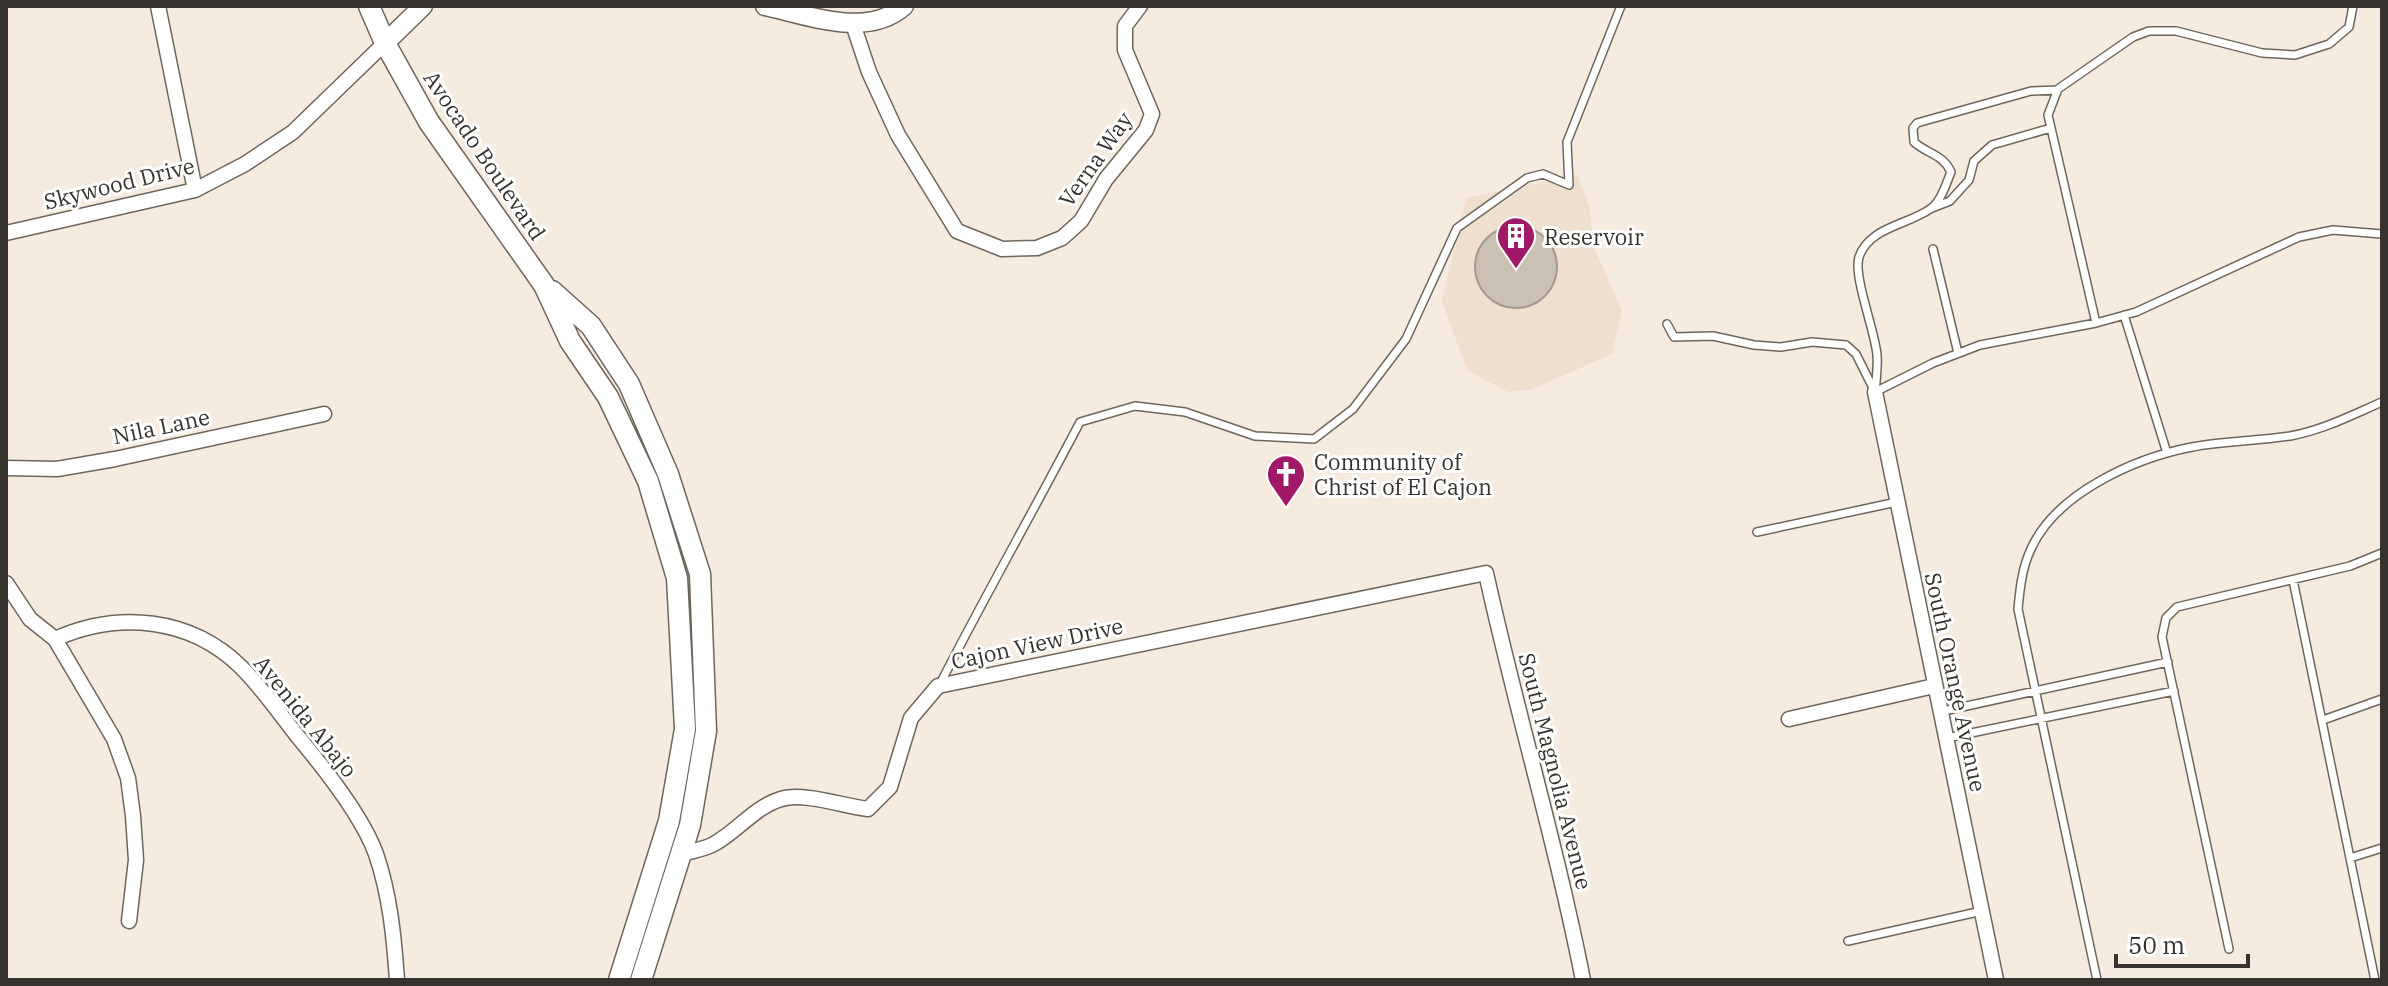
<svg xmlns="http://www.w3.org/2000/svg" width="2388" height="986" viewBox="0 0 2388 986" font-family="'IBM Plex Serif',serif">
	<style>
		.built { fill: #efe0cd }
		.building { fill: #cac0b4; stroke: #a2998d; stroke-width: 2 }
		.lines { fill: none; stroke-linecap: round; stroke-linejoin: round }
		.service-casing { stroke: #6f665b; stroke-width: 10 }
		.minor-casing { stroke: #6f665b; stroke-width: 17 }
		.tertiary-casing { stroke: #6f665b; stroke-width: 21 }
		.secondary-casing { stroke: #6f665b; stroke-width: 23 }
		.service { stroke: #fff; stroke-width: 7 }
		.minor { stroke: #fff; stroke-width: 14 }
		.tertiary { stroke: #fff; stroke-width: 18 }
		.secondary { stroke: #fff; stroke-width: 20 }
		.labels { text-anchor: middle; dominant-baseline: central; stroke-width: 6; stroke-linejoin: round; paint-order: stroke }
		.street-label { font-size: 22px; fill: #36322d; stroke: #fff }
		.poi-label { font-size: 22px; fill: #36322d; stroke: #fff; text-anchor: start }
	</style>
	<rect width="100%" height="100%" fill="#f5ebde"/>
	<path class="built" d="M 1577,175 L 1589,205 L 1594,247 L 1622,311 L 1612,354 L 1530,390 L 1508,392 L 1467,370 L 1442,301 L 1466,198 Z"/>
	<path class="building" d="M1475 267a41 41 0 1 1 82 0a41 41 0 1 1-82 0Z"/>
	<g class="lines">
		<g class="service-casing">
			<path id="service" d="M 1932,208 L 1950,201 L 1969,180 L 1974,161 L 1992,145 L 2051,128
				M 1933,249 L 1958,353
				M 2124,315 L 2167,453
				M 2096,323 L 2048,115 L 2058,89 L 2133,37 L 2149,31 L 2176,31 L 2262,53 L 2295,55 L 2329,44 L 2349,27 L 2353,6
				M 1667,324 L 1674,337 L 1713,336 L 1754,345 L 1781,347 L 1812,342 L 1846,345 L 1856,354 L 1874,390
				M 1875,392 L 1933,363 L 1980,345 L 2096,323 L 2136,312 L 2299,237 L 2333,230 L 2382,234
				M 1875,392 C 1876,380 1878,367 1877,355 C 1875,331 1853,276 1859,257 C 1869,227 1908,225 1930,209 C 1941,202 1946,184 1951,172 C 1943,154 1927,154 1914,142 L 1913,128 L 1917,123 L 2031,91 L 2057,90
				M 1757,532 L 1897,502
				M 2293,580 L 2375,980
				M 940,684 C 985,596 1034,510 1080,422 L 1135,406 L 1185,412 L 1255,436 L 1314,439 L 1353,409 L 1406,339 L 1457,228 L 1527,178 L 1543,174 L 1569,185 L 1567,142 L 1621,6
				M 1939,712 L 2168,662
				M 2323,720 L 2382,699
				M 1947,738 L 2174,691
				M 2350,858 L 2382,848
				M 1848,941 L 1982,911
				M 2229,949 L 2162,637 L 2166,618 L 2177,607 L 2350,566 L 2382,553
				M 2097,980 L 2018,609 C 2020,588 2022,568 2031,549 C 2056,493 2135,458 2192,447 C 2224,441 2258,441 2290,436 C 2323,430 2352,415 2382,402"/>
		</g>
		<g class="minor-casing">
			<path id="minor" d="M 158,6 L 195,190
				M 853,24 L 869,72 L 898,135 L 957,231 L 1002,249 L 1037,248 L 1062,238 L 1081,221 L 1106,179 L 1146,130 L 1152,114 L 1125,50 L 1125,26 L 1140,6
				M 6,233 L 195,190 L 245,164 L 293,132 L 385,43
				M 1875,392 L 1996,980
				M 6,468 L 57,469 L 115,459 L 324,414
				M 6,583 L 30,619 L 55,639 L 114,739 L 128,778 L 133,816 L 136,860 L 129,921
				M 55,639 C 118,611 190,617 241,667 C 262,688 280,714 299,738 C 324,768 363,818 376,854 C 390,895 394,937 397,980
				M 1789,719 L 1934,686
				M 682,854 C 692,851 704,849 712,845 C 736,833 754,807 781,799 C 804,792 843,806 868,809 L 890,787 L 911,718 L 938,686 L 1486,573 C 1516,710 1556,843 1583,980"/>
		</g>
		<g class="tertiary-casing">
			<path id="tertiary" d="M 765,6 C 808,15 867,39 904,6
				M 385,43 L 423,6"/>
		</g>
		<g class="secondary-casing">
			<path id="secondary" d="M 369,6 L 385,43 L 429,122 L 544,285 L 570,341 L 608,397 L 648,481 L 677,578 L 685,729 L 669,821 L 619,980
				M 552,291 L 591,326 L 629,384 L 668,474 L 700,574 L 706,731 L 690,825 L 641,980"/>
		</g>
		<use href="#service" class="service"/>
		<use href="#minor" class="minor"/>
		<use href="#tertiary" class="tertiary"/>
		<use href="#secondary" class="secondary"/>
	</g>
	<defs>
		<g id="building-pin" transform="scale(2)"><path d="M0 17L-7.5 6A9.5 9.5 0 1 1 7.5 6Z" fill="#a01967" stroke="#fff"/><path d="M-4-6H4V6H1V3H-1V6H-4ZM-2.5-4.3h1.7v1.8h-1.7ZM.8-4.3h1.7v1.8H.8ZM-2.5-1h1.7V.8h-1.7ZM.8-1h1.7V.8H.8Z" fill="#fff"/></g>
		<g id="church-pin" transform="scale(2)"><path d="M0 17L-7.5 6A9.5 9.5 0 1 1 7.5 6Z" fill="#a01967" stroke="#fff"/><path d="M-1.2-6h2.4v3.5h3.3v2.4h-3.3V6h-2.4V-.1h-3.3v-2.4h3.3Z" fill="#fff"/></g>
	</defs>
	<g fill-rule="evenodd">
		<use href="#building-pin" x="1516" y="236"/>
		<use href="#church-pin" x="1286" y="474"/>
	</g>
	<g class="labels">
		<g class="street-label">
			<text transform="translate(485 155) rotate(56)">Avocado Boulevard</text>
			<text transform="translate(1095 159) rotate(-55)">Verna Way</text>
			<text transform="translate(119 183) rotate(-14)">Skywood Drive</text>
			<text transform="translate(161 426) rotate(-12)">Nila Lane</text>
			<text transform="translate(1037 643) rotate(-12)">Cajon View Drive</text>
			<text transform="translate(1956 682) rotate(78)">South Orange Avenue</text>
			<text transform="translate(306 716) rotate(51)">Avenida Abajo</text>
			<text transform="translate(1556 771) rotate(76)">South Magnolia Avenue</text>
		</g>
		<g class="poi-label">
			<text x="1544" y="236">Reservoir</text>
			<text x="1314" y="461">Community of<tspan x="1314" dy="25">Christ of El Cajon</tspan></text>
		</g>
	</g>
	<rect width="2388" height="986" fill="none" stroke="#36322d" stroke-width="16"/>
	<path d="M2116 954v12h132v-12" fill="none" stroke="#36322d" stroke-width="4"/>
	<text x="2128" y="954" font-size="24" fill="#36322d" stroke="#ffffff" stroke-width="6" paint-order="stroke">50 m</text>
</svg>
